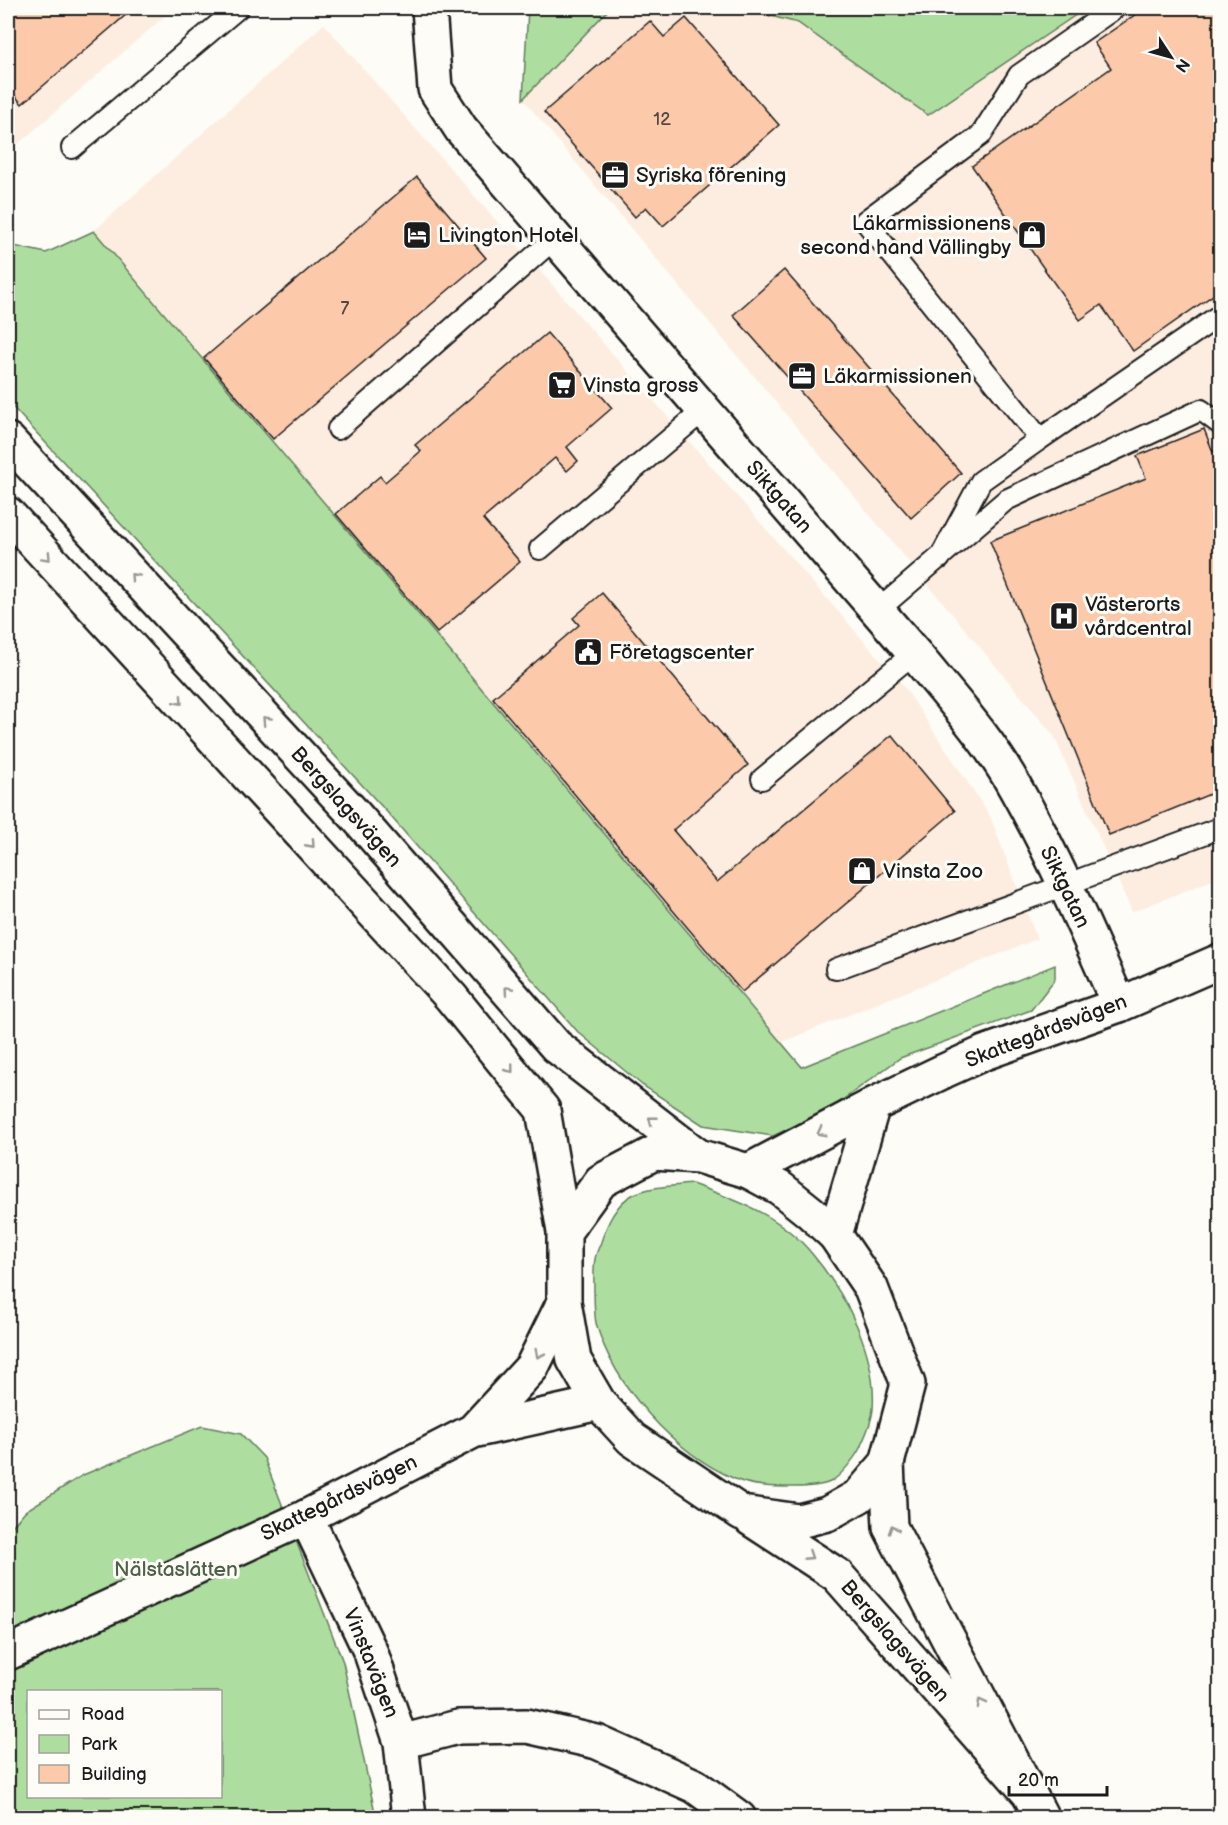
<svg xmlns="http://www.w3.org/2000/svg" width="1228" height="1825" viewBox="0 0 1228 1825" font-family="'Balsamiq Sans',sans-serif">
	<style>
		.built { fill: #fdede0 }
		.green { fill: #adde9f; stroke: #647d5e; stroke-width: 1.5; fill-rule: evenodd }
		.building { fill: #fccaab; stroke: #1c1c1c; stroke-width: 1.5 }
		.lines { fill: none; stroke-linecap: round; stroke-linejoin: round }
		.service-casing { stroke: #1c1c1c; stroke-width: 24 }
		.minor-casing { stroke: #1c1c1c; stroke-width: 38 }
		.tertiary-casing { stroke: #1c1c1c; stroke-width: 38 }
		.secondary-casing { stroke: #1c1c1c; stroke-width: 38 }
		.service { stroke: #fdfcf7; stroke-width: 20 }
		.minor { stroke: #fdfcf7; stroke-width: 33 }
		.tertiary { stroke: #fdfcf7; stroke-width: 33 }
		.secondary { stroke: #fdfcf7; stroke-width: 33 }
		.oneway { stroke: #989794 }
		.labels { text-anchor: middle; dominant-baseline: central; stroke-width: 6; stroke-linejoin: round; paint-order: stroke }
		.number-label { font-size: 18px; fill: #544840 }
		.poi-label { font-size: 21px; fill: #1c1c1c; stroke: #fdfcf7; text-anchor: start }
		.street-label { font-size: 21px; fill: #1c1c1c; stroke: #fdfcf7 }
		.park-label { font-size: 21px; fill: #4f604a; stroke: #fdfcf7 }
	</style>
	<rect width="100%" height="100%" fill="#fdfcf7"/>
	<filter id="ink" filterUnits="userSpaceOnUse"><feTurbulence type="fractalNoise" baseFrequency=".0167" numOctaves="2"/><feDisplacementMap in="SourceGraphic" scale="12" xChannelSelector="R" yChannelSelector="G"/><feConvolveMatrix kernelMatrix="1 2 1 2 8 2 1 2 1" color-interpolation-filters="sRGB"/></filter>
	<g filter="url(#ink)">
		<path class="built" d="M 8,8 L 174,8 L 17,145 L 8,133 Z
			M 610,8 L 740,8 L 798,23 L 928,115 L 1086,8 L 1220,8 L 1220,877 L 1132,912 L 1054,736 L 523,99 Z
			M 324,24 L 905,688 L 990,816 L 1037,939 L 782,1042 L 94,231 Z"/>
		<path class="green" d="M 528,8 L 610,8 L 523,99 Z
			M 740,8 L 1086,8 L 928,115 L 798,23 Z
			M 94,231 L 802,1067 L 1055,965 L 1055,979 L 1031,1010 L 900,1058 L 830,1109 L 773,1136 L 703,1125 L 642,1085 L 578,1032 L 386,811 L 8,402 L 8,239 L 14,246 L 46,253 Z
			M 692,1184 C 737,1200 782,1216 813,1255 C 847,1296 877,1354 873,1409 C 872,1423 865,1436 860,1448 C 855,1458 840,1477 830,1482 C 821,1486 804,1487 794,1487 C 775,1487 753,1487 735,1479 C 675,1453 614,1387 596,1323 C 594,1313 593,1269 595,1259 C 596,1253 599,1247 601,1242 C 607,1224 616,1203 634,1194 C 651,1186 674,1186 692,1184 Z
			M 202,1426 L 241,1434 L 264,1458 L 343,1662 L 376,1817 L 8,1818 L 8,1531 L 25,1511 L 83,1475 ZM 28,1692 L 220,1692 L 220,1796 L 28,1796 Z"/>
		<path class="building" d="M 8,8 L 134,8 L 22,104 L 8,87 Z
			M 1145,8 L 1220,8 L 1220,290 L 1133,351 L 1101,305 L 1080,320 L 972,166 L 1111,68 L 1094,43 Z
			M 686,18 L 779,125 L 663,226 L 646,207 L 635,217 L 544,112 L 650,21 L 664,37 Z
			M 417,177 L 486,258 L 273,439 L 204,358 Z
			M 784,270 L 961,473 L 911,518 L 733,315 Z
			M 547,333 L 612,408 L 567,447 L 578,461 L 567,471 L 555,458 L 483,519 L 520,562 L 437,633 L 336,514 L 380,476 L 385,482 L 421,451 L 415,445 Z
			M 1204,429 L 1213,452 L 1220,449 L 1220,790 L 1109,835 L 990,541 L 1146,478 L 1137,456 Z
			M 602,593 L 748,765 L 673,830 L 717,882 L 892,735 L 955,811 L 742,992 L 493,698 L 579,625 L 573,618 Z"/>
		<g class="lines">
			<g class="service-casing">
				<path id="service" d="M 72,148 L 238,8
					M 338,429 L 555,238
					M 1040,439 L 1220,315
					M 540,549 L 704,410
					M 940,558 L 981,481 L 1040,439 L 865,221 L 981,135 L 1019,75 L 1115,8
					M 877,611 L 1006,500 L 1201,410 L 1220,424
					M 762,779 L 914,653
					M 836,969 L 1220,828"/>
			</g>
			<g class="minor-casing">
				<path id="minor" d="M 429,8 L 435,89 L 461,129 L 914,653 C 949,696 989,739 1016,789 C 1055,858 1087,932 1119,1005
					M 306,1517 L 371,1653 L 401,1742 L 409,1818
					M 401,1742 L 458,1727 L 527,1726 L 597,1742 L 695,1786 L 739,1818"/>
			</g>
			<g class="tertiary-casing">
				<path id="tertiary" d="M 748,1171 L 873,1105 L 944,1071 L 984,1053 L 1119,1005 L 1220,961
					M 835,1235 L 873,1105
					M 473,1431 L 532,1367 L 564,1302
					M 8,1653 L 306,1517 L 473,1431 L 599,1403"/>
			</g>
			<g class="secondary-casing">
				<path id="secondary" d="M 8,440 L 355,815 L 556,1046 L 698,1156
					M 8,514 L 451,997 L 543,1110 L 564,1232
					M 654,1153 L 698,1156 L 748,1171 L 780,1188 L 810,1212 L 835,1235 L 871,1288 L 908,1384 L 887,1463 L 859,1496 L 827,1514 L 799,1521 L 742,1513 L 632,1439 L 599,1403 L 574,1360 L 564,1302 L 564,1232 L 601,1181 Z
					M 887,1463 L 890,1527 L 1042,1818
					M 751,1519 L 837,1575 L 1028,1792"/>
			</g>
			<use href="#service" class="service"/>
			<use href="#minor" class="minor"/>
			<use href="#tertiary" class="tertiary"/>
			<use href="#secondary" class="secondary"/>
		</g>
		<defs><path id="oneway-chevron" d="M-2-3.5L2.5 0L-2 3.5" fill="none" stroke-width="1.6" stroke-linecap="round" stroke-linejoin="round" transform="scale(1.5)"/></defs>
		<g class="oneway">
			<use href="#oneway-chevron" transform="translate(47 557) rotate(47)"/>
			<use href="#oneway-chevron" transform="translate(134 577) rotate(-133)"/>
			<use href="#oneway-chevron" transform="translate(179 701) rotate(48)"/>
			<use href="#oneway-chevron" transform="translate(266 720) rotate(-133)"/>
			<use href="#oneway-chevron" transform="translate(311 844) rotate(48)"/>
			<use href="#oneway-chevron" transform="translate(508 990) rotate(-131)"/>
			<use href="#oneway-chevron" transform="translate(510 1069) rotate(51)"/>
			<use href="#oneway-chevron" transform="translate(652 1120) rotate(-142)"/>
			<use href="#oneway-chevron" transform="translate(821 1132) rotate(152)"/>
			<use href="#oneway-chevron" transform="translate(539 1354) rotate(116)"/>
			<use href="#oneway-chevron" transform="translate(893 1529) rotate(-108)"/>
			<use href="#oneway-chevron" transform="translate(809 1556) rotate(33)"/>
			<use href="#oneway-chevron" transform="translate(981 1703) rotate(-118)"/>
		</g>
	</g>
	<defs>
		<g id="office-square" transform="scale(1.5)"><rect x="-9" y="-9" width="18" height="18" rx="4" fill="#1c1c1c" stroke="#fdfcf7"/><path d="M-6-3h4V-5.5h4V-3h4V5H-6ZM-1-4.5V-3h2v-1.5ZM-6 0V1H6V0Z" fill="#fff"/></g>
		<g id="hotel-square" transform="scale(1.5)"><rect x="-9" y="-9" width="18" height="18" rx="4" fill="#1c1c1c" stroke="#fdfcf7"/><path d="M-6-4.5h1.5V1H6V5H4.5V3h-9V5H-6ZM-4 0a1.8 1.8 0 1 1 3.6 0ZM.5 0V-2.5h3Q6-2.5 6 0Z" fill="#fff"/></g>
		<g id="shop-square" transform="scale(1.5)"><rect x="-9" y="-9" width="18" height="18" rx="4" fill="#1c1c1c" stroke="#fdfcf7"/><path d="M-5-2.5h2.3a2.7 3.5 0 0 1 5.4 0H5L5.5 6h-11ZM-1.5-2.5h3a1.5 2.3 0 0 0-3 0Z" fill="#fff"/></g>
		<g id="supermarket-square" transform="scale(1.5)"><rect x="-9" y="-9" width="18" height="18" rx="4" fill="#1c1c1c" stroke="#fdfcf7"/><path d="M-6-5.5h2.5l.6 2H6L4.5 2H-2.5L-4.4-4H-6ZM-1.5 3.2a1.3 1.3 0 1 0 .1 0ZM3 3.2a1.3 1.3 0 1 0 .1 0Z" fill="#fff"/></g>
		<g id="hospital-square" transform="scale(1.5)"><rect x="-9" y="-9" width="18" height="18" rx="4" fill="#1c1c1c" stroke="#fdfcf7"/><path d="M-5-5h3v3.5h4V-5h3V5h-3V1.5h-4V5h-3Z" fill="#fff"/></g>
		<g id="civic-square" transform="scale(1.5)"><rect x="-9" y="-9" width="18" height="18" rx="4" fill="#1c1c1c" stroke="#fdfcf7"/><path d="M-.6-6.5H3V-4.5H.6V-3L4-1V1h2V6H-6V1h2V-1L-.6-3ZM-1.2 2.5V6h2.4V2.5Z" fill="#fff"/></g>
	</defs>
	<g fill-rule="evenodd">
		<use href="#office-square" x="615" y="175"/>
		<use href="#hotel-square" x="417" y="235"/>
		<use href="#shop-square" x="1032" y="235"/>
		<use href="#office-square" x="802" y="376"/>
		<use href="#supermarket-square" x="562" y="385"/>
		<use href="#hospital-square" x="1064" y="616"/>
		<use href="#civic-square" x="588" y="652"/>
		<use href="#shop-square" x="862" y="871"/>
	</g>
	<g class="labels">
		<g class="number-label">
			<text x="662" y="119">12</text>
			<text x="345" y="308">7</text>
		</g>
		<g class="poi-label">
			<text x="636" y="175">Syriska förening</text>
			<text x="1011" y="223" text-anchor="end">Läkarmissionens<tspan x="1011" dy="24">second hand Vällingby</tspan></text>
			<text x="438" y="235">Livington Hotel</text>
			<text x="823" y="376">Läkarmissionen</text>
			<text x="583" y="385">Vinsta gross</text>
			<text x="1085" y="604">Västerorts<tspan x="1085" dy="24">vårdcentral</tspan></text>
			<text x="609" y="652">Företagscenter</text>
			<text x="883" y="871">Vinsta Zoo</text>
		</g>
		<g class="street-label">
			<text transform="translate(779 497) rotate(49)">Siktgatan</text>
			<text transform="translate(346 807) rotate(48)">Bergslagsvägen</text>
			<text transform="translate(1065 887) rotate(64)">Siktgatan</text>
			<text transform="translate(1046 1031) rotate(-21)">Skattegårdsvägen</text>
			<text transform="translate(339 1498) rotate(-26)">Skattegårdsvägen</text>
			<text transform="translate(895 1641) rotate(49)">Bergslagsvägen</text>
			<text transform="translate(371 1663) rotate(68)">Vinstavägen</text>
		</g>
		<g class="park-label">
			<text x="176" y="1569">Nälstaslätten</text>
		</g>
	</g>
	<rect width="1228" height="1825" fill="none" stroke="#fdfcf7" stroke-width="30"/>
	<rect x="15" y="15" width="1198" height="1795" fill="none" stroke="#1c1c1c" stroke-width="2" filter="url(#ink)"/>
	<rect x="27" y="1690" width="195" height="108" fill="#fdfcf7" stroke="#a3a29f" stroke-width="1.5"/>
	<rect x="39" y="1710" width="30" height="9" fill="#fdfcf7" stroke="#a3a29f" stroke-width="1.5"/>
	<text x="81" y="1720" font-size="18" fill="#1c1c1c">Road</text>
	<rect x="39" y="1735" width="30" height="18" fill="#adde9f" stroke="#a3a29f" stroke-width="1.5"/>
	<text x="81" y="1750" font-size="18" fill="#1c1c1c">Park</text>
	<rect x="39" y="1765" width="30" height="18" fill="#fccaab" stroke="#a3a29f" stroke-width="1.5"/>
	<text x="81" y="1780" font-size="18" fill="#1c1c1c">Building</text>
	<g transform="translate(1171 57) rotate(126)" stroke="#fdfcf7" stroke-width="4.5" paint-order="stroke">
	<path d="M0-4.5L10 22L0 15L-10 22Z" fill="#1c1c1c"/>
	<text y="-9" font-size="16" font-weight="bold" text-anchor="middle" fill="#1c1c1c">N</text>
	</g>
	<path d="M1009 1786v9h98v-9" fill="none" stroke="#1c1c1c" stroke-width="3"/>
	<text x="1018" y="1786" font-size="18" fill="#1c1c1c" stroke="#fdfcf7" stroke-width="4.5" paint-order="stroke">20 m</text>
</svg>
